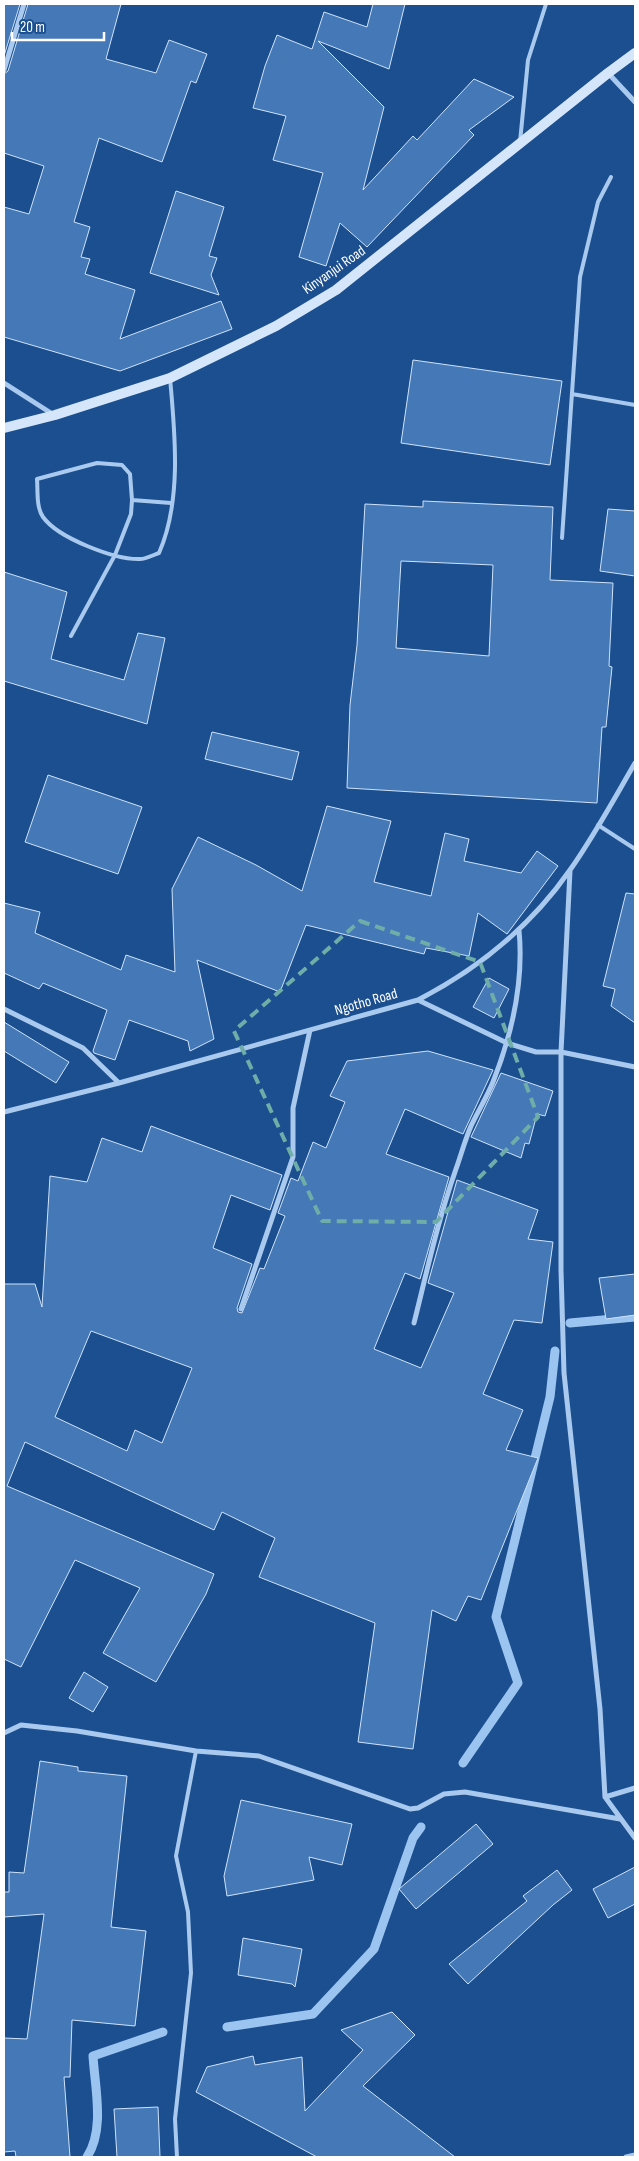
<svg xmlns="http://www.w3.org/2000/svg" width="639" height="2161" viewBox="0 0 639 2161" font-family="'Sofia Sans Condensed',sans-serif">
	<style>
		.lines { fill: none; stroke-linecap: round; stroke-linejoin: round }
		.stream { stroke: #9cc4f0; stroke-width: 9 }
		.building { fill: #4478b7; stroke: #cfe3fa; fill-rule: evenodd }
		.lane { stroke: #a9c9ee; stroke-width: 4 }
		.street { stroke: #a9c9ee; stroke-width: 5 }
		.secondary { stroke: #d6e6fa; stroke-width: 10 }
		.marked { fill: none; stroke: #6fada8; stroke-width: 4; stroke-dasharray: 10 6; stroke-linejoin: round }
		.labels { text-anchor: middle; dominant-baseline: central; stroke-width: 5; stroke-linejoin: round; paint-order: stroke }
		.street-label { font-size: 15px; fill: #fff; stroke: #1b4f8f }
	</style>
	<rect width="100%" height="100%" fill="#1b4f8f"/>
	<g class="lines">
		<path class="stream" d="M 570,1323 L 635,1317
			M 463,1763 L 518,1683 L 496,1617 L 550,1397 L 555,1351
			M 227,2027 L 313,2014 L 374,1949 L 413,1838 L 421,1827
			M 87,2157 C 105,2130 95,2088 93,2056 L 163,2032"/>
	</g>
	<path class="building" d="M 4,4 L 20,4 L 4,56 Z
		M 28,4 L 121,4 L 106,59 L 156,73 L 169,40 L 207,54 L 196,83 L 191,81 L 162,162 L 99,138 L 74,222 L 90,227 L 81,257 L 90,259 L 85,274 L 135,290 L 120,339 L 221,301 L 232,329 L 120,371 L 4,337 L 4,207 L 29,214 L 44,166 L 4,153 L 4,74 L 8,71 Z
		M 373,4 L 405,4 L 389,69 L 318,41 L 384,107 L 363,190 L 413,136 L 417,140 L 474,79 L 514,97 L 469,130 L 474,135 L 367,247 L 340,223 L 326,266 L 299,257 L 323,173 L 273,160 L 286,116 L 253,108 L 265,66 L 277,35 L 312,49 L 324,12 L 367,27 Z
		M 176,191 L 224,207 L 209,256 L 217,258 L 211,275 L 219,295 L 150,273 Z
		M 413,360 L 562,381 L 550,465 L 401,443 Z
		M 423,501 L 553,507 L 550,580 L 613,583 L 609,666 L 612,667 L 606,727 L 602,727 L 597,803 L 347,788 L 350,705 L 357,645 L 365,504 L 423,507 ZM 401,561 L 493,565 L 489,656 L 396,648 Z
		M 608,509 L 635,511 L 635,576 L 600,571 Z
		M 4,572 L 67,592 L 51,659 L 124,680 L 138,633 L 165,638 L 147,724 L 4,681 Z
		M 212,732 L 299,752 L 292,780 L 205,759 Z
		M 48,775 L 142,807 L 118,874 L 25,842 Z
		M 327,806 L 391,821 L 374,882 L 431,896 L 445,833 L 469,839 L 464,861 L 521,873 L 537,851 L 558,866 L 507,934 L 478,913 L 469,956 L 426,948 L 424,954 L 306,925 L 280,992 L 197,960 L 214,1039 L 190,1051 L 188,1041 L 129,1020 L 115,1060 L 94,1053 L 93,1051 L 107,1010 L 43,983 L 39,989 L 4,973 L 4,903 L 40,912 L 35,933 L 121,970 L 126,955 L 175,972 L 172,889 L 198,837 L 256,865 L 302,891 Z
		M 626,893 L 635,894 L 635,1023 L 611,1006 L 615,989 L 603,986 Z
		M 489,978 L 509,989 L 494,1018 L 473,1007 Z
		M 4,1022 L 69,1062 L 56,1083 L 4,1051 Z
		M 428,1051 L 493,1070 L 463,1134 L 405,1109 L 386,1154 L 449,1177 L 420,1279 L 405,1273 L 374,1349 L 421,1368 L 454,1293 L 428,1283 L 457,1180 L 538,1210 L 528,1239 L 553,1242 L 542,1323 L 514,1320 L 483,1394 L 523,1410 L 506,1450 L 538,1458 L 481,1600 L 468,1596 L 456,1621 L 432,1610 L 413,1749 L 358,1742 L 375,1623 L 259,1577 L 275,1538 L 222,1512 L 214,1530 L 25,1442 L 7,1486 L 214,1574 L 206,1594 L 156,1682 L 103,1653 L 140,1588 L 75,1560 L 21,1667 L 4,1659 L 4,1284 L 35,1284 L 42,1307 L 50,1176 L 87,1182 L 102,1138 L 142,1152 L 151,1126 L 282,1175 L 270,1210 L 231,1195 L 213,1248 L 252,1264 L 237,1308 L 238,1312 L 242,1313 L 260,1268 L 264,1269 L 285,1216 L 278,1213 L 291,1178 L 298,1181 L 313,1142 L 326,1148 L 345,1102 L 330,1096 L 347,1061 ZM 91,1331 L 192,1368 L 162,1443 L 135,1430 L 127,1451 L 55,1417 Z
		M 501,1073 L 553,1091 L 545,1116 L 537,1114 L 529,1144 L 525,1143 L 521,1158 L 471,1137 Z
		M 635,1274 L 635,1315 L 606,1319 L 599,1278 Z
		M 84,1672 L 108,1687 L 93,1712 L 69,1698 Z
		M 40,1761 L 78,1767 L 78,1771 L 127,1776 L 111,1927 L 146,1931 L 135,2026 L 72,2020 L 70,2077 L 64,2077 L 70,2157 L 16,2157 L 15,2151 L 4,2152 L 4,2038 L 27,2039 L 44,1914 L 4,1917 L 4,1892 L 9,1892 L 9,1872 L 24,1873 Z
		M 241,1800 L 352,1824 L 342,1865 L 309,1857 L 314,1880 L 227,1896 L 224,1876 Z
		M 476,1824 L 493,1844 L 416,1909 L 399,1889 Z
		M 635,1867 L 635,1904 L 608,1918 L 593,1889 Z
		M 557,1870 L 572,1890 L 553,1905 L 468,1984 L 449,1964 L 527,1901 L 523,1896 Z
		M 243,1938 L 302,1949 L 295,1987 L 292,1984 L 238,1975 Z
		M 392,2012 L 415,2035 L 363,2086 L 455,2157 L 317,2157 L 196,2092 L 207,2067 L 253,2056 L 255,2065 L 302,2057 L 305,2111 L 363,2050 L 341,2030 Z
		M 158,2107 L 160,2157 L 117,2157 L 114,2109 Z"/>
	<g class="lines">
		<path class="lane" d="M 520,142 L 528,60 L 546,4
			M 572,394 L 635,405
			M 132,500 L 171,503
			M 562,538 L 580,277 L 598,202 L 611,177
			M 71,636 L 115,555 L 131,514 L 132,500 L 130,474 L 122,465 L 97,463 L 37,479 C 38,491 36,507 43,517 C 58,538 115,560 140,559 C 146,559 153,555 159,553 C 182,501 175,433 170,378
			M 598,825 L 635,849
			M 177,2157 L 175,2119 L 191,1973 L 188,1912 L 176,1856 L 196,1751"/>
		<path class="street" d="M 4,70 L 24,4
			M 608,73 L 635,102
			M 4,383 L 54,415
			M 570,871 L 561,1052 L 561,1270 L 564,1373 L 600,1709 L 605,1797 L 635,1838
			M 418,1000 L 507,1043 L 536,1052 L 561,1052 L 635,1067
			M 4,1009 L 83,1048 L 119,1083
			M 4,1112 L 119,1083 L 418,1000 C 478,969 531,926 570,870 C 594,836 614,799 635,763
			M 241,1309 L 293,1157 L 293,1108 L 310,1030
			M 414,1323 C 427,1271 438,1220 456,1169 C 461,1155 465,1140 471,1126 C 478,1111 487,1097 493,1082 C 512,1034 524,982 519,930
			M 4,1733 L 21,1725 L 77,1731 L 196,1751 L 259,1756 L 410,1809 L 418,1808 L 444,1794 L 465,1792 L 620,1819
			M 605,1797 L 635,1788
			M 626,2157 L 635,2155"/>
		<path class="secondary" d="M 4,428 L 55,415 L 170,378 L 276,326 L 336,290 L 608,73 L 635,53"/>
	</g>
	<path class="marked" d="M 360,921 L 480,962 L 538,1117 L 436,1222 L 322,1221 L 234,1031 Z"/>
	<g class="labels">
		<g class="street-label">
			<text transform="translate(334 270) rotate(-35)">Kinyanjui Road</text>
			<text transform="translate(366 1002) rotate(-16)">Ngotho Road</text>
		</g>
	</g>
	<rect width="639" height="2161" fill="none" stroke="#ffffff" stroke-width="10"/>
	<path d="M12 32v8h92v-8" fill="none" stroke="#ffffff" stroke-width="2.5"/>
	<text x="20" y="32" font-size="15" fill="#ffffff" stroke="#1b4f8f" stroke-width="4" paint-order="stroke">20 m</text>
</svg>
